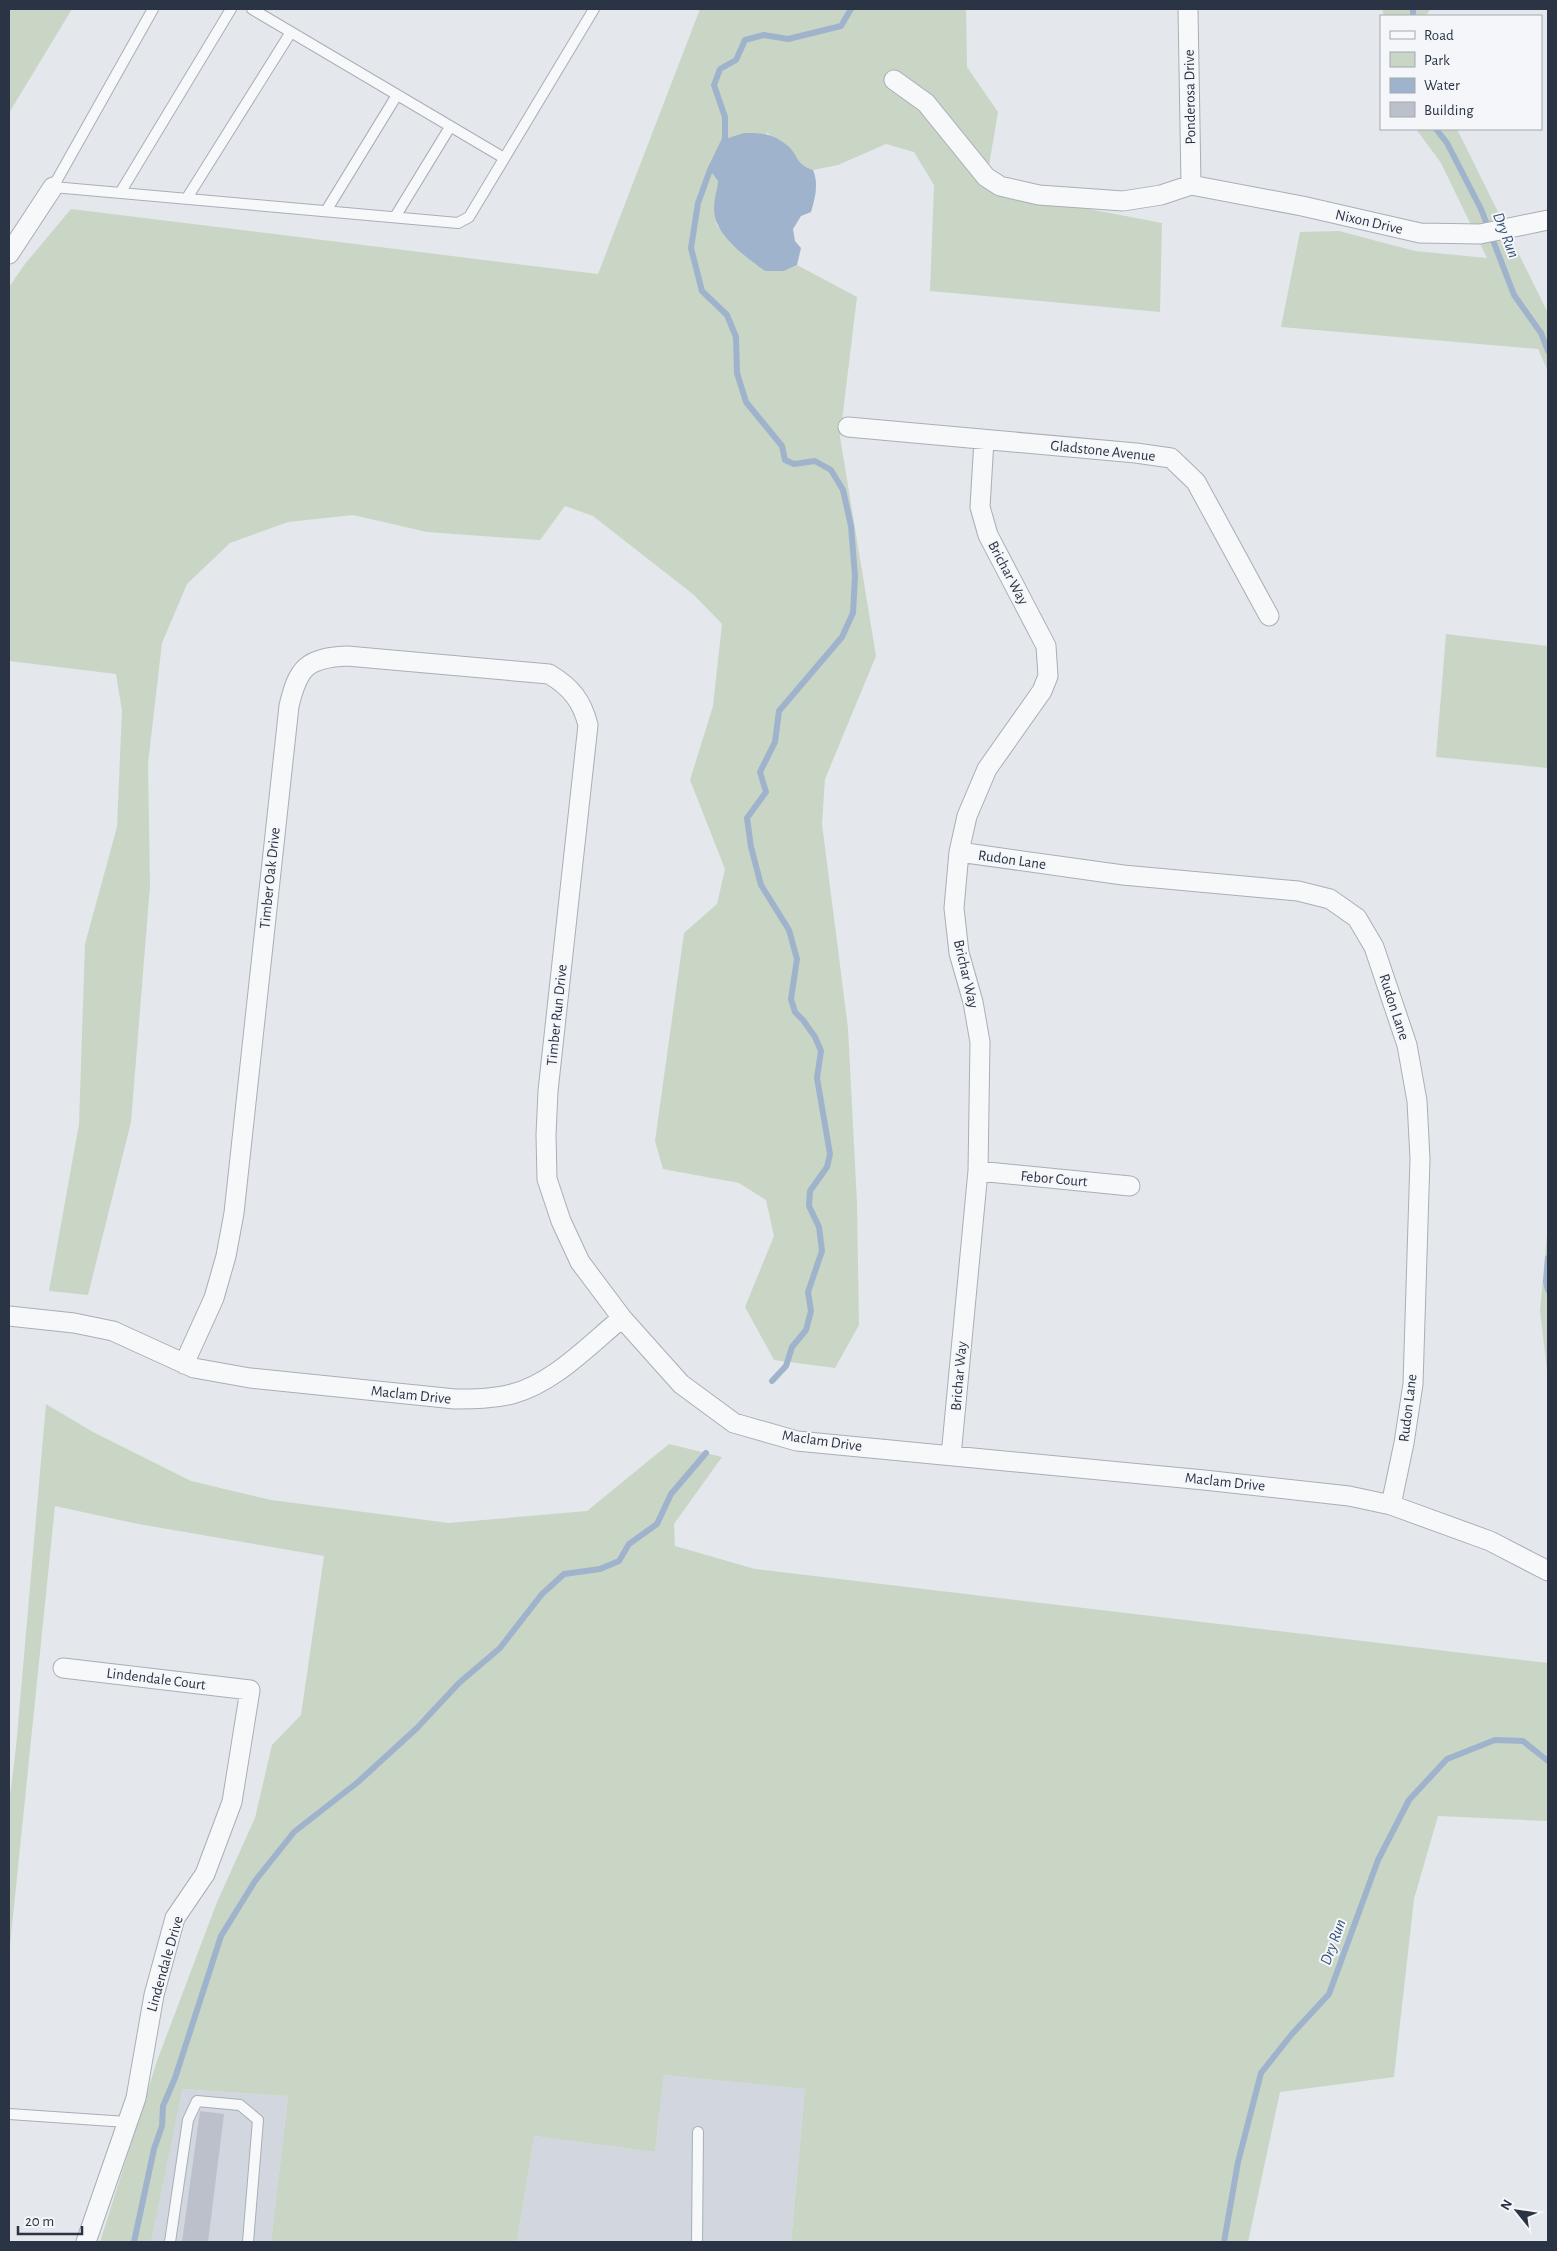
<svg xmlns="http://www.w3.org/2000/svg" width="1557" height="2251" viewBox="0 0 1557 2251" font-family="'Alegreya Sans',sans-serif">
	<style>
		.built { fill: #d2d6de }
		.green { fill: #c9d6c5 }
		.water { fill: #9fb4cc }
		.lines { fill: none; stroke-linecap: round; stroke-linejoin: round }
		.stream { stroke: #9fb4cc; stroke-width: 6 }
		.building { fill: #bbc0ca }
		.lane-casing { stroke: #a9aeb7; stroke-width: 12 }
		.street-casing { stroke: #a9aeb7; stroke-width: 21 }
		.lane { stroke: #f7f8fa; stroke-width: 10 }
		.street { stroke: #f7f8fa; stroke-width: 19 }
		.labels { text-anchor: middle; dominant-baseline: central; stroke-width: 4; stroke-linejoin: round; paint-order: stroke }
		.street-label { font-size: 15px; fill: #2b3445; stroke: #f4f6f9 }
		.water-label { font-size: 16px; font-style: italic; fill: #34527a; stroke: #f4f6f9 }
	</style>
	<rect width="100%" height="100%" fill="#e4e7ec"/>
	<path class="built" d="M 664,2075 L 805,2089 L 791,2242 L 517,2242 L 534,2136 L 655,2152 Z
		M 181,2089 L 288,2096 L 271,2242 L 151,2242 Z"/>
	<path class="green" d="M 9,9 L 72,9 L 9,113 Z
		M 700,9 L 966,9 L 967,67 L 998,112 L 985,189 L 1162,223 L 1160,312 L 930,291 L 934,185 L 914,152 L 886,144 L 838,165 L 813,170 L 801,165 L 788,147 L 767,133 L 718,181 L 714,209 L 717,226 L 755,264 L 784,271 L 797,265 L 857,297 L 840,437 L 876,656 L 825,779 L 822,824 L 848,1028 L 857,1204 L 859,1325 L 835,1368 L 774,1360 L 745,1307 L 774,1236 L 766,1200 L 739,1183 L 663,1169 L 655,1141 L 684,933 L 717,904 L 725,869 L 690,780 L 713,706 L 722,624 L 694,595 L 593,516 L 565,506 L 540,540 L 427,532 L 353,515 L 288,522 L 230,543 L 187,584 L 162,643 L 148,763 L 150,886 L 131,1122 L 88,1295 L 49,1291 L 79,1124 L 85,944 L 117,827 L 122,711 L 116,674 L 9,661 L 9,287 L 25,264 L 71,209 L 598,274 Z
		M 1382,9 L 1431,9 L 1425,16 L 1384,16 Z
		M 1416,129 L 1457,129 L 1548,313 L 1548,371 L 1538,349 L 1281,327 L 1300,232 L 1339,231 L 1415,251 L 1487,258 L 1441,163 Z
		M 1446,634 L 1548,646 L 1548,768 L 1436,757 Z
		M 1548,1224 L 1548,1378 L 1540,1311 Z
		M 46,1404 L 93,1432 L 191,1481 L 271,1500 L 449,1523 L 587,1511 L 669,1444 L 722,1457 L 674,1524 L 675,1546 L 755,1569 L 1548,1663 L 1548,1821 L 1438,1816 L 1414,1899 L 1394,2077 L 1280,2092 L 1248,2242 L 791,2242 L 805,2089 L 664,2075 L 655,2152 L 534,2136 L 517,2242 L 271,2242 L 288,2096 L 182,2089 L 151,2242 L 100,2242 L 157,2061 L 217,1902 L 255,1818 L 272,1745 L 301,1715 L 324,1556 L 138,1524 L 55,1506 L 9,1955 L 9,1804 L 16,1747 Z"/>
	<path class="water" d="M 744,133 C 762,133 773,133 788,146 C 800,157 794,163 813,170 C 819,184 815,198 811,212 L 801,216 L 793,229 L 795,241 L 801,248 L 797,265 L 784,271 L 765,271 C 746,257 714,235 714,209 C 714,200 717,190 718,181 L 710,170 L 725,139 Z"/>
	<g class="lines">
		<path class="stream" d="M 1413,9 L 1413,16
			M 1436,129 L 1447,143 L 1481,209 L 1514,295 L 1541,333 L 1548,351
			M 1548,1258 L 1546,1282 L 1548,1290
			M 772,1381 L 786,1366 L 792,1347 L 806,1330 L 811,1311 L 808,1292 L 822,1251 L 819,1227 L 809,1206 L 810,1191 L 827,1167 L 830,1154 L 817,1078 L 821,1051 L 815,1037 L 803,1020 L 795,1012 L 791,999 L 797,959 L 789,930 L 761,885 L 751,847 L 747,818 L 766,792 L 760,772 L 775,742 L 779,711 L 842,637 L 853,613 L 855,576 L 851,526 L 843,490 L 831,470 L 815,461 L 794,464 L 785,460 L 782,446 L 746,402 L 737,373 L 736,337 L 727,315 L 702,291 L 691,248 L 698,203 L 710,170 L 725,139 L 725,117 L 714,85 L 720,69 L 736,60 L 745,40 L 764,35 L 788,39 L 841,26 L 851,9
			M 134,2242 L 154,2149 L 162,2126 L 163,2106 L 175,2078 L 221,1936 L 255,1881 L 294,1832 L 358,1782 L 417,1728 L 459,1683 L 500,1648 L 542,1594 L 564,1574 L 600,1569 L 619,1561 L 629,1544 L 657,1524 L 671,1494 L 706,1453
			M 1224,2242 L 1238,2162 L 1261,2073 L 1292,2034 L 1329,1994 L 1378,1860 L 1409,1800 L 1447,1759 L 1495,1740 L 1523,1741 L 1548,1761"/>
	</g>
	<path class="building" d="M 200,2111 L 224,2114 L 208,2242 L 182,2242 Z"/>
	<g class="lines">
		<g class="lane-casing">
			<path id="lane" d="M 153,9 L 53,187 L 458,223 L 469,217 L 594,9
				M 252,9 L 504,158
				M 120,193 L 231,9
				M 187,198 L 291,32
				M 326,211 L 397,95
				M 395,217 L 450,127
				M 9,2114 L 127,2122
				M 170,2242 L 188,2120 L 197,2101 L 240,2105 L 258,2120 L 248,2242
				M 697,2242 L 698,2132"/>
		</g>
		<g class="street-casing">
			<path id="street" d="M 1188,9 L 1191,185
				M 894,80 L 926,103 L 986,177 L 1000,186 L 1039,195 L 1123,201 L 1161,195 L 1191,185
				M 1191,185 L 1302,206 L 1420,233 L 1480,234 L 1548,220
				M 9,254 L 53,187
				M 848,427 L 1136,453 L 1171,458 L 1196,482 L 1269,616
				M 959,852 L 1123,875 L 1298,891 L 1330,899 L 1357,918 L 1374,947 L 1407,1045 L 1417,1101 L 1420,1159 L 1413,1384 L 1404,1443 L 1391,1505
				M 978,1171 L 1130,1186
				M 9,1316 L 74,1323 L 113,1331 L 194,1368 L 250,1378 L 455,1399 C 473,1399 493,1399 512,1394 C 554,1383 589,1345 622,1318
				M 184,1364 L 214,1298 L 226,1256 L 234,1213 L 289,706 C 298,668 306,658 347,656 L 549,674 C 571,687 582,701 588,725 L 548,1091 L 546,1135 L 547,1179 L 561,1221 L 580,1262 L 622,1318 L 681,1384 L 734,1423 L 797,1441 L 1204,1480 L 1349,1496 L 1391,1505 L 1490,1541 L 1548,1571
				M 951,1456 L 978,1171 L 980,1042 L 973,1002 L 959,953 L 954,908 L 959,852 L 967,816 L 987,769 L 1042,691 L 1048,676 L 1046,646 L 988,535 L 980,507 L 984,440
				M 63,1668 L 250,1690 L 232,1802 L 205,1874 L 175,1918 L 154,1995 L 136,2098 L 86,2242"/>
		</g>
		<use href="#lane" class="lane"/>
		<use href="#street" class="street"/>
	</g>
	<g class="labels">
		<g class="street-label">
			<text transform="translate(1190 97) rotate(-91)">Ponderosa Drive</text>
			<text transform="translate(1369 222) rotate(13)">Nixon Drive</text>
			<text transform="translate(1103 451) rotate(6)">Gladstone Avenue</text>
			<text transform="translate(1008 573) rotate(62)">Brichar Way</text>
			<text transform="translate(1012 860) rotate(8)">Rudon Lane</text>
			<text transform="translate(270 878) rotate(-84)">Timber Oak Drive</text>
			<text transform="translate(966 974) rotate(77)">Brichar Way</text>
			<text transform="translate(1394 1007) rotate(72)">Rudon Lane</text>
			<text transform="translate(557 1015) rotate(-84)">Timber Run Drive</text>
			<text transform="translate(1054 1179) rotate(5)">Febor Court</text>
			<text transform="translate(959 1376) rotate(-85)">Brichar Way</text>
			<text transform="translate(411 1395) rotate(6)">Maclam Drive</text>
			<text transform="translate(1408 1408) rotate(-83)">Rudon Lane</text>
			<text transform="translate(822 1441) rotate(8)">Maclam Drive</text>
			<text transform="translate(1225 1482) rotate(6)">Maclam Drive</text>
			<text transform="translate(156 1679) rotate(7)">Lindendale Court</text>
			<text transform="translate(165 1964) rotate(-74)">Lindendale Drive</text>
		</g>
		<g class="water-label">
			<text transform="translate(1506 235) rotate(69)">Dry Run</text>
			<text transform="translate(1333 1942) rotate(-70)">Dry Run</text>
		</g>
	</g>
	<rect width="1557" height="2251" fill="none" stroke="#2b3445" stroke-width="20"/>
	<rect x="1380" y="15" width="162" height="115" fill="#f4f6f9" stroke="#a4a8b1"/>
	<rect x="1390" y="31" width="25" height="8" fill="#f7f8fa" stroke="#a4a8b1"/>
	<text x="1424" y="40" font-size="15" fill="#2b3445">Road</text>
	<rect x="1390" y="52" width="25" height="15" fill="#c9d6c5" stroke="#a4a8b1"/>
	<text x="1424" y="65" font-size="15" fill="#2b3445">Park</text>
	<rect x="1390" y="78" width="25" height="15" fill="#9fb4cc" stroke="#a4a8b1"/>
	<text x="1424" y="90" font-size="15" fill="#2b3445">Water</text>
	<rect x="1390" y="102" width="25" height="15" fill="#bbc0ca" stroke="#a4a8b1"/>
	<text x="1424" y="115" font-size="15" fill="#2b3445">Building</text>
	<g transform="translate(1517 2211) rotate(300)" stroke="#f4f6f9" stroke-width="4" paint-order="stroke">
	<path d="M0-4L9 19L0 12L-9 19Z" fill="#2b3445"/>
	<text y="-8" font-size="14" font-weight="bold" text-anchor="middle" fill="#2b3445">N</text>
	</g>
	<path d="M18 2226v8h64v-8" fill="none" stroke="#2b3445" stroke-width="2.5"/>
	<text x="25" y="2226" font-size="15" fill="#2b3445" stroke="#f4f6f9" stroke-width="4" paint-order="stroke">20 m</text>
</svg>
